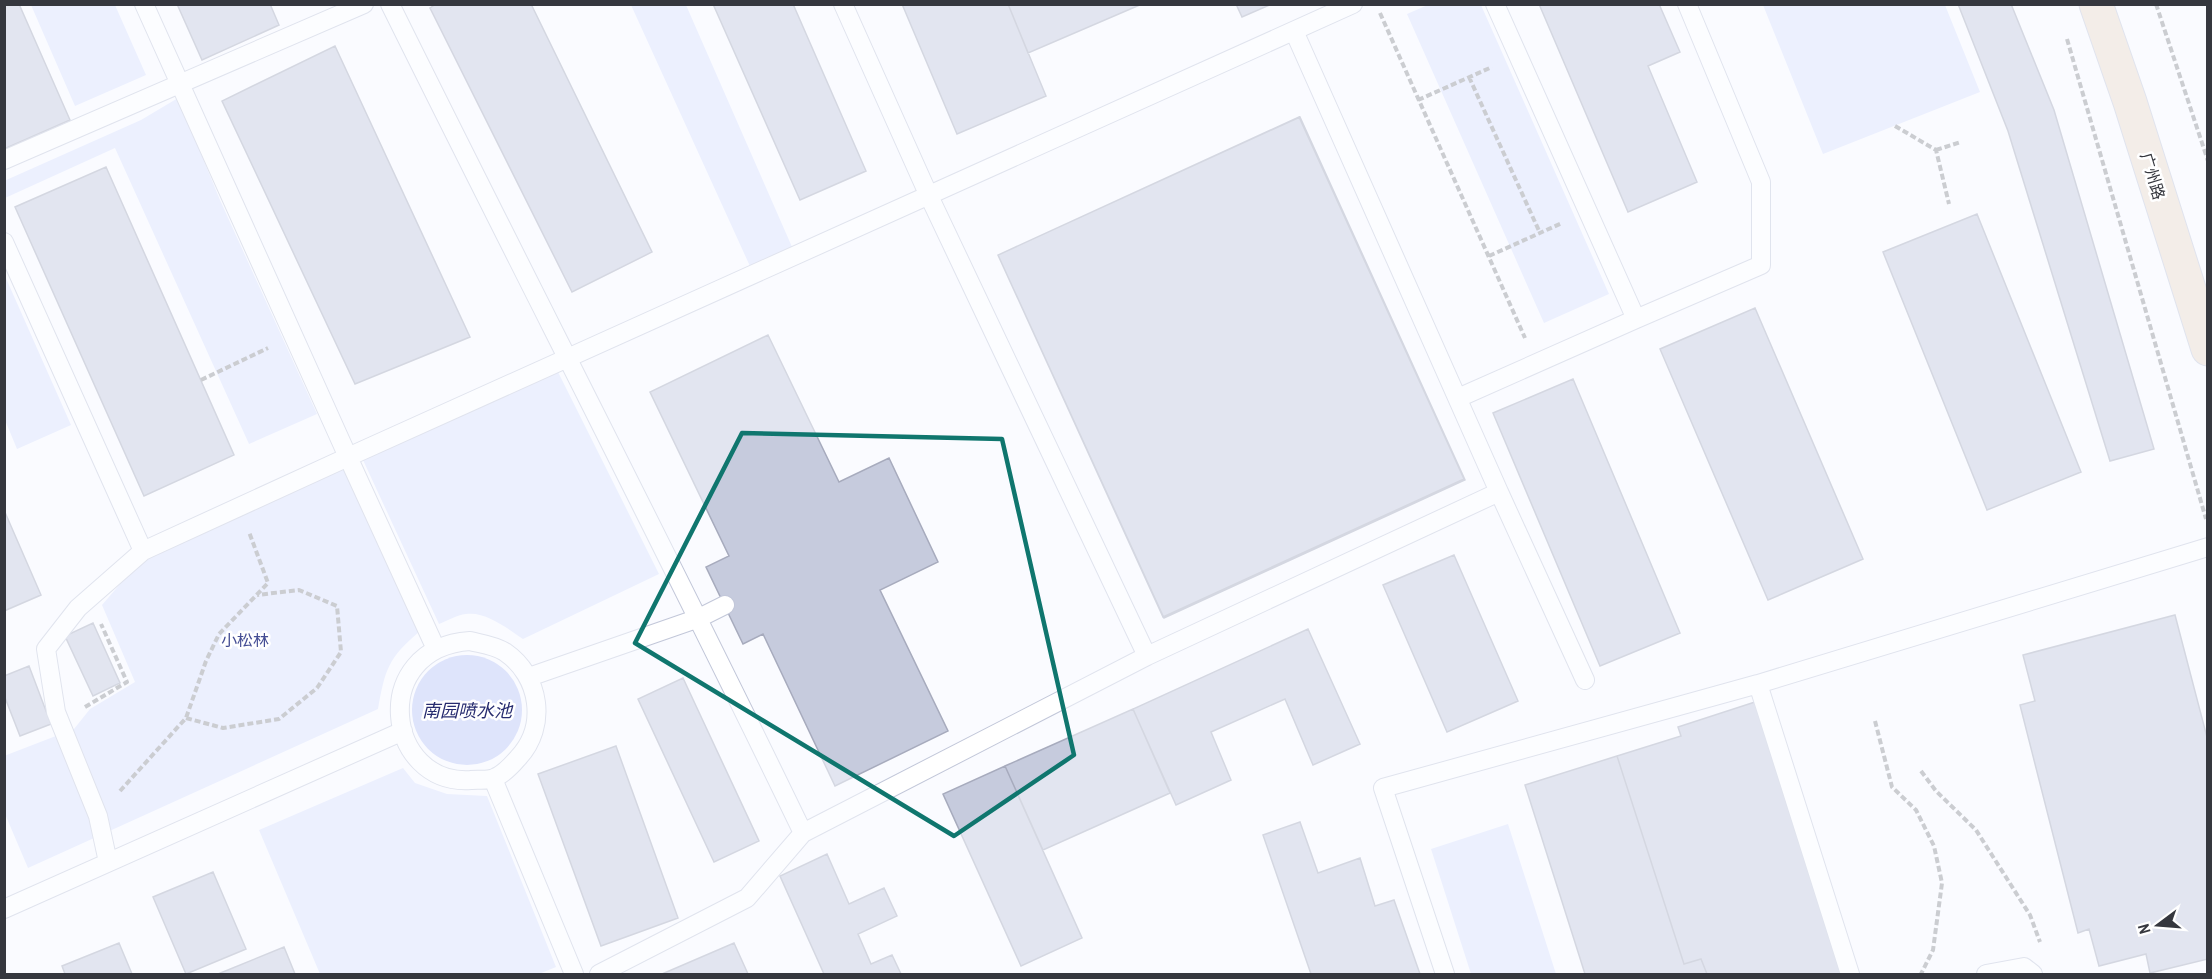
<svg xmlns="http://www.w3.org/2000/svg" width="2212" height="979" viewBox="0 0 2212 979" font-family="'Archivo Narrow','Noto Sans SC',sans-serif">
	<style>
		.green { fill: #dce2fd }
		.water { fill: #bdc7f7 }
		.building { fill: #c6cbdd; stroke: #a7abbd; stroke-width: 1.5 }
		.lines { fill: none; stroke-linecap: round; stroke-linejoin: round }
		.lane-casing { stroke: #c2c7d9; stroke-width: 20 }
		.secondary-casing { stroke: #c2c7d9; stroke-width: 35 }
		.path { stroke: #93949a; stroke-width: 4; stroke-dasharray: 6 3; stroke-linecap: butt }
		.lane { stroke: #fff; stroke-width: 18 }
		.secondary { stroke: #ebdbcc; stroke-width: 33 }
		.marked { fill: none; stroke: #0f766e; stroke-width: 4.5; stroke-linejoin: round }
		.labels { text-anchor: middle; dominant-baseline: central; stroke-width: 5; stroke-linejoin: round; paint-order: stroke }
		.street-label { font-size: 16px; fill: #35373e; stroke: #fff }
		.park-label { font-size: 16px; fill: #444d94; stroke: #fff }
		.water-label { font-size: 18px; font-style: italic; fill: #272c6f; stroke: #fff }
	</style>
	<rect width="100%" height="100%" fill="#fafbff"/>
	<path class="green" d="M 1430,4 L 1481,5 L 1609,294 L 1544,323 L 1407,14 Z
		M 31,5 L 115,5 L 146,75 L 75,106 Z
		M 631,5 L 686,5 L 796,256 L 754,275 Z
		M 1763,5 L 1945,5 L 1980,92 L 1823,154 Z
		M 178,98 L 220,200 L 317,414 L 249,444 L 115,148 L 5,198 L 4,181 L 141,120 Z
		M 5,276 L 71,425 L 17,449 L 5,420 Z
		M 558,372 L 659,574 L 523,639 C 508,629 486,611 466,614 C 457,615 447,621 439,624 L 363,460 Z
		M 344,466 L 419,632 C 388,658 385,670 378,709 L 28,868 L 5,814 L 4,756 L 74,729 L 90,709 L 135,682 L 102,605 L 145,555 Z
		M 403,768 L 415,783 L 447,794 L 487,796 L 556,967 L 539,974 L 320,974 L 259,830 Z
		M 1508,824 L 1556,974 L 1471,974 L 1431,849 Z"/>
	<path class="water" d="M412 710a55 55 0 1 1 110 0a55 55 0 1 1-110 0Z"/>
	<path class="building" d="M 4,4 L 19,4 L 70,120 L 4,149 Z
		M 177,4 L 270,4 L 279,25 L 202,60 Z
		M 436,4 L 531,4 L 652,252 L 572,292 L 430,8 Z
		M 713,4 L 793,4 L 866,171 L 800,200 Z
		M 902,4 L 1008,4 L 1046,96 L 957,134 Z
		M 1008,4 L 1142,4 L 1028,53 Z
		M 1236,4 L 1272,4 L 1242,17 Z
		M 1539,4 L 1659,4 L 1680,52 L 1648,66 L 1697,182 L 1628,212 Z
		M 1958,4 L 2011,4 L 2054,110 L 2154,449 L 2110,461 L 2008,131 Z
		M 335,46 L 470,337 L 355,384 L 222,101 Z
		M 1299,117 L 1464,479 L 1163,617 L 998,255 Z
		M 1300,117 L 1465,480 L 1164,618 L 998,255 Z
		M 106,167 L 234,455 L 144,496 L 15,207 Z
		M 1977,214 L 2081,472 L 1987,510 L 1883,252 Z
		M 1755,308 L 1863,559 L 1768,600 L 1660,349 Z
		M 768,335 L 839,482 L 889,458 L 938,562 L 880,590 L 948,731 L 835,786 L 763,634 L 743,644 L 706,567 L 729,556 L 650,392 Z
		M 1573,379 L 1680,633 L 1600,666 L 1493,413 Z
		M 4,510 L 41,595 L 4,611 Z
		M 1454,555 L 1518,701 L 1447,732 L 1383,585 Z
		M 2175,615 L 2208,741 L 2208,959 L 2150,973 L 2146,954 L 2099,966 L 2089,929 L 2078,933 L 2020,705 L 2035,701 L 2023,655 Z
		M 93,623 L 120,683 L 93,696 L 65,636 Z
		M 1308,629 L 1360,744 L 1313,765 L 1285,699 L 1211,732 L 1231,780 L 1176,805 L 1133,709 Z
		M 29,666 L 51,724 L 20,736 L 4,695 L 4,676 Z
		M 683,678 L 759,841 L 714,862 L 638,699 Z
		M 1755,702 L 1842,974 L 1707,974 L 1701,959 L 1684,964 L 1617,756 L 1681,736 L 1678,727 Z
		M 1133,709 L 1170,793 L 1043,850 L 1005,766 Z
		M 616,746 L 678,918 L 601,946 L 538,774 Z
		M 1617,756 L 1684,964 L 1701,959 L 1707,974 L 1585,974 L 1525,785 Z
		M 1005,766 L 1082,938 L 1021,966 L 943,794 Z
		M 1300,822 L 1318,873 L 1360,858 L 1375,906 L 1394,900 L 1420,974 L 1311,974 L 1263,835 Z
		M 827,854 L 849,904 L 884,888 L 897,916 L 858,934 L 871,964 L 892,955 L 901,974 L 824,974 L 780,876 Z
		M 213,872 L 246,949 L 186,974 L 153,897 Z
		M 119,943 L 132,974 L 65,974 L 62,966 Z
		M 734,943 L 748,974 L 662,974 Z
		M 284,947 L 295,974 L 218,974 Z"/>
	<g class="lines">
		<g class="lane-casing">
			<path id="lane" d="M 390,4 C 527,281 669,555 803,833
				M 843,4 L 929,196 L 1147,656
				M 1495,4 L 1636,319
				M 4,160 L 364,4
				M 4,242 L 143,551
				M 1458,398 L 1636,319 L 1761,265 L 1761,182 L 1687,4
				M 1499,492 L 1585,680
				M 470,641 C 482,644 494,645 505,652 C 540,676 548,726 518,758 C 512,765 502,775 494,778 C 488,781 478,779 471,780 C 385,786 368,648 470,641 Z
				M 436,649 L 348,457 L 1353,4
				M 529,677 L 699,618 L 725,605
				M 1758,684 L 1850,974
				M 493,779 L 574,974
				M 108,862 L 98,816 L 56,712 L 46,649 L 78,608 L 143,551 L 348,457 L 144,4
				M 4,909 L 403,731
				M 599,974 L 747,898 L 803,833 L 1147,656 L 1499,492 L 1294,31
				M 1445,974 L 1383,788 L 1758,684 L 2208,547
				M 1986,974 L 2024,967 L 2033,974"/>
		</g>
		<g class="secondary-casing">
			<path id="secondary" d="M 2096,4 L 2130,102 L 2208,349"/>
		</g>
		<path class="path" d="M 2156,4 L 2208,161
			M 1380,13 L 1525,338
			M 2067,39 L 2206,519
			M 1469,77 L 1540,233
			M 1418,100 L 1492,67
			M 1895,126 L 1936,150 L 1949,204
			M 1936,150 L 1961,142
			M 1489,256 L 1562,223
			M 201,380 L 268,348
			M 85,707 L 127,682 L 101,624
			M 186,718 L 223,728 L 279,719 L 317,688 L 341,652 L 337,606 L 299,590 L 257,595
			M 1875,721 L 1892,787 L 1916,810 L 1934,846 L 1942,883 L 1933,950 L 1921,974
			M 1921,771 L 1936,791 L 1976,830 L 2030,915 L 2040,942
			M 120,791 L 186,718 L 206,661 L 219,634 L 268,583 L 249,532"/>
		<use href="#lane" class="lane"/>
		<use href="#secondary" class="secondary"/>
	</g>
	<path d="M0 0H2212V979H0ZM 742,433 L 1002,439 L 1074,755 L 954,836 L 635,643 Z" fill="#fafbff" fill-opacity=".55" fill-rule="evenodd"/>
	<path class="marked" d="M 742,433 L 1002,439 L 1074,755 L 954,836 L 635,643 Z"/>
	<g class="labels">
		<g class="street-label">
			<text transform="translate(2153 176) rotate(73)">广州路</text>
		</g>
		<g class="park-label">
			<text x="245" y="640">小松林</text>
		</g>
		<g class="water-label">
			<text x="467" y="710">南园喷水池</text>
		</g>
	</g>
	<rect width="2212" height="979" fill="none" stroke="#35373e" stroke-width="12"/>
	<g transform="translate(2158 925) rotate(254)" stroke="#ffffff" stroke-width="4.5" paint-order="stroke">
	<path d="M0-4.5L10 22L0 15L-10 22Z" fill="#35373e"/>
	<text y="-9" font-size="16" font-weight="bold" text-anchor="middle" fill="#35373e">N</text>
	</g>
</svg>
